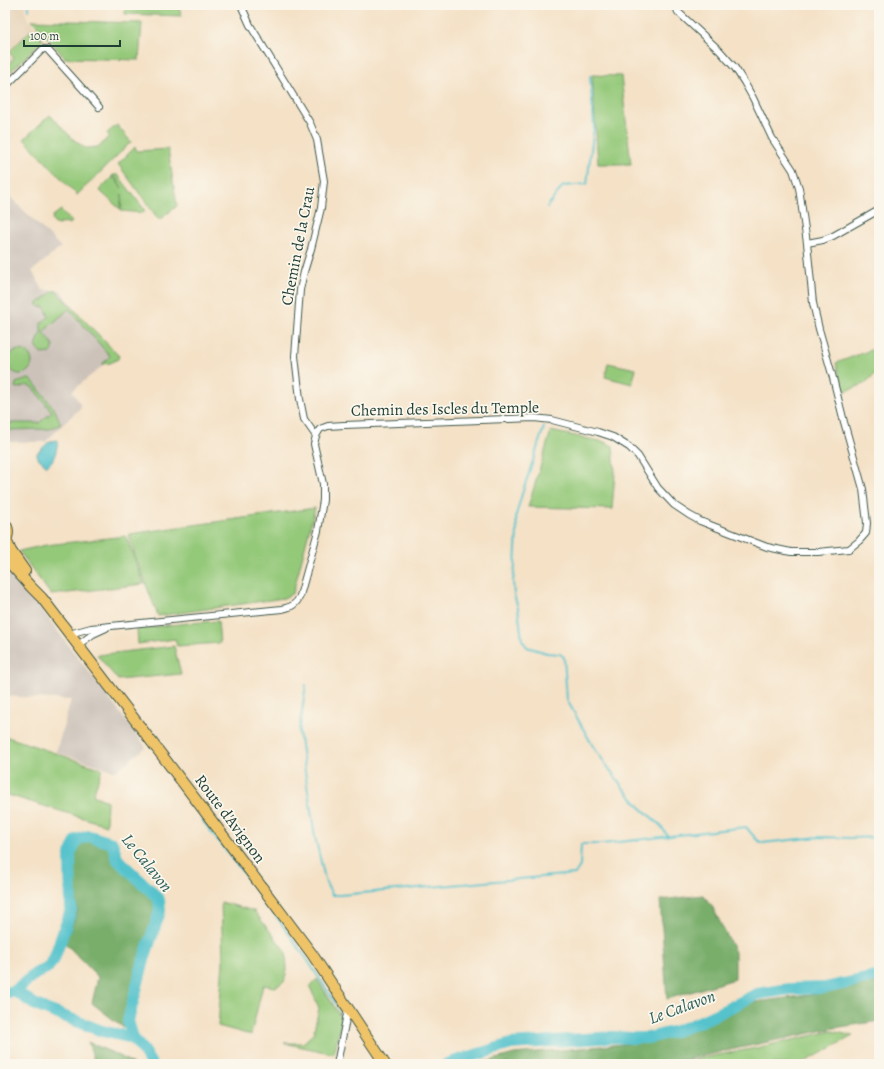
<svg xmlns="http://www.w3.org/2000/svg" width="884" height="1069" viewBox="0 0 884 1069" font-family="Alegreya,serif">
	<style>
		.built { fill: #e6d1b6 }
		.industrial { fill: #ccc2b9 }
		.green { fill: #95c97a; stroke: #5a8357 }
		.forest { fill: #78ad6a; stroke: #4c754f }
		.water { fill: #54c2cc; stroke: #3a8080 }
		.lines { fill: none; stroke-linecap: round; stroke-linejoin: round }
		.stream { stroke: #54c2cc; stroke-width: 2 }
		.river { stroke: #54c2cc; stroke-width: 12 }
		.minor-casing { stroke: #3f564a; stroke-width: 8 }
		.primary-casing { stroke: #3f564a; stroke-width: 12 }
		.minor { stroke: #fff; stroke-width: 6 }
		.primary { stroke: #efc469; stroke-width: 10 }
		.labels { text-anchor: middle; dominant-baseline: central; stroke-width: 3.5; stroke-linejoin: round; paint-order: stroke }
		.street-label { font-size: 16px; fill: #1f3d34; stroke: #fbf7ec }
		.water-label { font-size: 17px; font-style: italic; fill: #2c5e5a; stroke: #fbf7ec }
	</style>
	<rect width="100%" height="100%" fill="#fbf7ec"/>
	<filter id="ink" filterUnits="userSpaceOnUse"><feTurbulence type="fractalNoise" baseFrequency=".025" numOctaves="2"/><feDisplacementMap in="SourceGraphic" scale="8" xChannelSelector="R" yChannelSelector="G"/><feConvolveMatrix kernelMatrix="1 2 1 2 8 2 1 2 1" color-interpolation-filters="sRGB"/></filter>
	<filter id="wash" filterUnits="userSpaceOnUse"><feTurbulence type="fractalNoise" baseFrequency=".012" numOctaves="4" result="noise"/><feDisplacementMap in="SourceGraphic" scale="16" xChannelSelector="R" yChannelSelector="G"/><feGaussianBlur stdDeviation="0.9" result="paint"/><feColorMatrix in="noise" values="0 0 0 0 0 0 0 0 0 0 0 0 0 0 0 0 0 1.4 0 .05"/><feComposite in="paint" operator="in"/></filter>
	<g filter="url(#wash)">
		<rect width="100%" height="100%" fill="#f4e1c6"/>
		<path class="built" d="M 5,5 L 26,5 L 25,12 L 28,20 L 47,40 L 5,80 Z"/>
		<path class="industrial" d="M 9,196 L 61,247 L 32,271 L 43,290 L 60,290 L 113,357 L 72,391 L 80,404 L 81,407 L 45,442 L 5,442 L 5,199 Z
			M 5,568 L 40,608 L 146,747 L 116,771 L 56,752 L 71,700 L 5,696 Z"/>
		<path class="green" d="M 125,5 L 178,5 L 182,16 L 125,14 Z
			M 32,20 L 142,23 L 139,60 L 65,58 Z
			M 32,29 L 43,40 L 5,77 L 5,68 L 14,58 L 9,52 Z
			M 592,75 L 621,76 L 631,164 L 598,164 Z
			M 50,115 L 73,139 L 85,148 L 99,147 L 109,136 L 107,133 L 117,125 L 131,142 L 77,195 L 24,139 Z
			M 135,147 L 137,151 L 168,149 L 177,206 L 159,220 L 118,164 Z
			M 113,175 L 118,175 L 144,209 L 144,211 L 143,213 L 121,211 L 122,194 L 120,209 L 99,190 L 111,178 L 114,178 L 122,188 L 115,177 L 111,177 Z
			M 61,210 L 72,222 L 69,224 L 65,222 L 58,225 L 54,223 L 52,220 L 53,216 Z
			M 55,290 L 119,356 L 118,359 L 110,363 L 102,364 L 110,356 L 69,309 L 43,332 C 47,338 58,345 51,353 L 41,354 L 36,346 L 41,332 L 41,323 L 49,317 L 45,307 L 40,307 L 37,304 Z
			M 879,347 L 879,365 L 878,366 L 878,371 L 864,384 L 844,392 L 836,363 Z
			M8 362a12 12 0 1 1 24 0a12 12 0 1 1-24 0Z
			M 608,363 L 636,369 L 632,384 L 605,377 Z
			M 28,379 L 32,380 L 55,410 L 61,424 L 50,429 L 5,430 L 5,423 L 39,423 L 52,412 L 33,388 C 25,382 24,388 16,388 L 15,387 L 16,383 Z
			M 551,431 L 604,442 L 613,446 L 615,473 L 612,509 L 528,507 Z
			M 315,508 L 293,593 L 284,598 L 158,616 L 134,553 L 129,534 Z
			M 126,536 L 144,584 L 51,595 L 19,551 L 46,545 Z
			M 218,621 L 220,643 L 177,646 L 175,639 L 138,644 L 137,629 L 188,623 Z
			M 174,646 L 181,674 L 118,680 L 97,655 Z
			M 5,736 L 102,769 L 93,795 L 107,801 L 106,825 L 5,794 Z
			M 221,902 L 254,911 L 286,952 L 287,970 L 284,982 L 275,987 L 263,985 L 251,1035 L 218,1026 L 223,962 Z
			M 317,979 L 342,1019 L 334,1054 L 284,1043 L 303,1043 L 313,1034 L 319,1008 L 310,987 Z
			M 832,1031 L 853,1036 L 801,1064 L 669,1064 L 756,1048 Z"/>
		<path class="forest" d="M 90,840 L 110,846 L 114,863 L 155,902 L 157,911 L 139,960 L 124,1018 L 125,1029 L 92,1003 L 98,977 L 65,943 L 77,912 L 73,854 L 79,843 Z
			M 703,895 L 712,906 L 735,952 L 735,979 L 667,999 L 660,900 Z
			M 879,982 L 879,1021 L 834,1028 L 664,1064 L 478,1064 L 514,1054 L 646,1042 L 670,1037 L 748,1003 L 810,995 Z
			M 88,1042 L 120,1056 L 133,1064 L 95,1064 Z"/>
		<path class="water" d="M 58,440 C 57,449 55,460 47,466 L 37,457 L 37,453 L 50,441 Z"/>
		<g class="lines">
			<path class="stream" d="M 29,10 L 29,5
				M 547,207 L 563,186 L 587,184 L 594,126 L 590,76
				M 544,427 L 522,494 L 516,515 L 517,532 L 515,566 L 513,581 L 514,595 L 518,608 L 522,640 L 527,647 L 547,653 L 560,654 L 564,657 L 567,700 L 594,748 L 624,789 L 640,807 L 660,825 L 668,836
				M 306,685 L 299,732 L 315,837 L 326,883 L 332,895 L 340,895 L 575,874 L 580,866 L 581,844 L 602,844 L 746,827 L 756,839 L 762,843 L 819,837 L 850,838 L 879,837
				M 201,819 L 265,901 L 306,958 L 341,1012"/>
			<path class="river" d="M 15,991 L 34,1004 L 45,1009 L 102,1031 L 133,1038
				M 5,993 L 15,991 L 35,974 L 48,967 L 54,959 L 71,910 L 70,854 L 77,840 L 89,836 L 112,843 L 118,860 L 149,889 L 159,900 L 160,911 L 144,959 L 128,1021 L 133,1038 L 144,1052 L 151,1064
				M 447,1064 L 511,1044 L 614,1037 L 632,1038 L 648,1038 L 676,1031 L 697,1023 L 723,1011 L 757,994 L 790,989 L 825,988 L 879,976"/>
		</g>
	</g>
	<g filter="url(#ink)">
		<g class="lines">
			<g class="minor-casing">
				<path id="minor" d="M 241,5 L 250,25 L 310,123 L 317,140 L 324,181 L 321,208 L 311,249 L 304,272 L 300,290 L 295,356 L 300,399 L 304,419 L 316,436
					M 5,87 L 43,49 L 47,49 L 99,107
					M 807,243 L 823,240 L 833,236 L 879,210
					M 69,634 L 91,628 L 282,609 C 291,607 296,605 300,596 L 318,531 L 323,500 L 323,484 L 314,444 L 316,436 L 320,429 L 328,426 L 344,425 L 534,418 L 552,420 L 598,432 L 613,437 L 629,447 L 638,456 L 658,488 L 674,505 L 689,515 L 700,521 L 767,547 L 791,552 L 818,552 L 849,549 L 859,541 L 866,533 L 867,523 L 863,489 L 844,422 L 833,378 L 819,329 L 813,303 L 807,243 L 799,188 L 793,170 L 772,138 L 753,98 L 744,82 L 735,68 L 720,51 L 678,12 L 675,5
					M 78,645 L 93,634 L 106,628
					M 337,1064 L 348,1009"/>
			</g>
			<g class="primary-casing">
				<path id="primary" d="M 5,523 C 9,529 9,535 5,542
					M 6,540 L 11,551 L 25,571
					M 5,558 L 31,587 L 42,598 L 225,838 L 312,954 L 385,1064"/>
			</g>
			<use href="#minor" class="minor"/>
			<use href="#primary" class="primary"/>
		</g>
	</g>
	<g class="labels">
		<g class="street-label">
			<text transform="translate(298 246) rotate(-79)">Chemin de la Crau</text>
			<text transform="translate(445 409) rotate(-1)">Chemin des Iscles du Temple</text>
			<text transform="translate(230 819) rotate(53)">Route d'Avignon</text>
		</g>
		<g class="water-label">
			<text transform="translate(147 863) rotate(51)">Le Calavon</text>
			<text transform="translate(682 1007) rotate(-20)">Le Calavon</text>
		</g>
	</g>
	<rect width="884" height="1069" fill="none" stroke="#fbf7ec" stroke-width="20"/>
	<path d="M24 40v6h96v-6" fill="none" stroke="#1f3d34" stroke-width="2"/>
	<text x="30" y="40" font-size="12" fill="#1f3d34" stroke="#fbf7ec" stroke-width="3" paint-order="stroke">100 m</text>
</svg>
